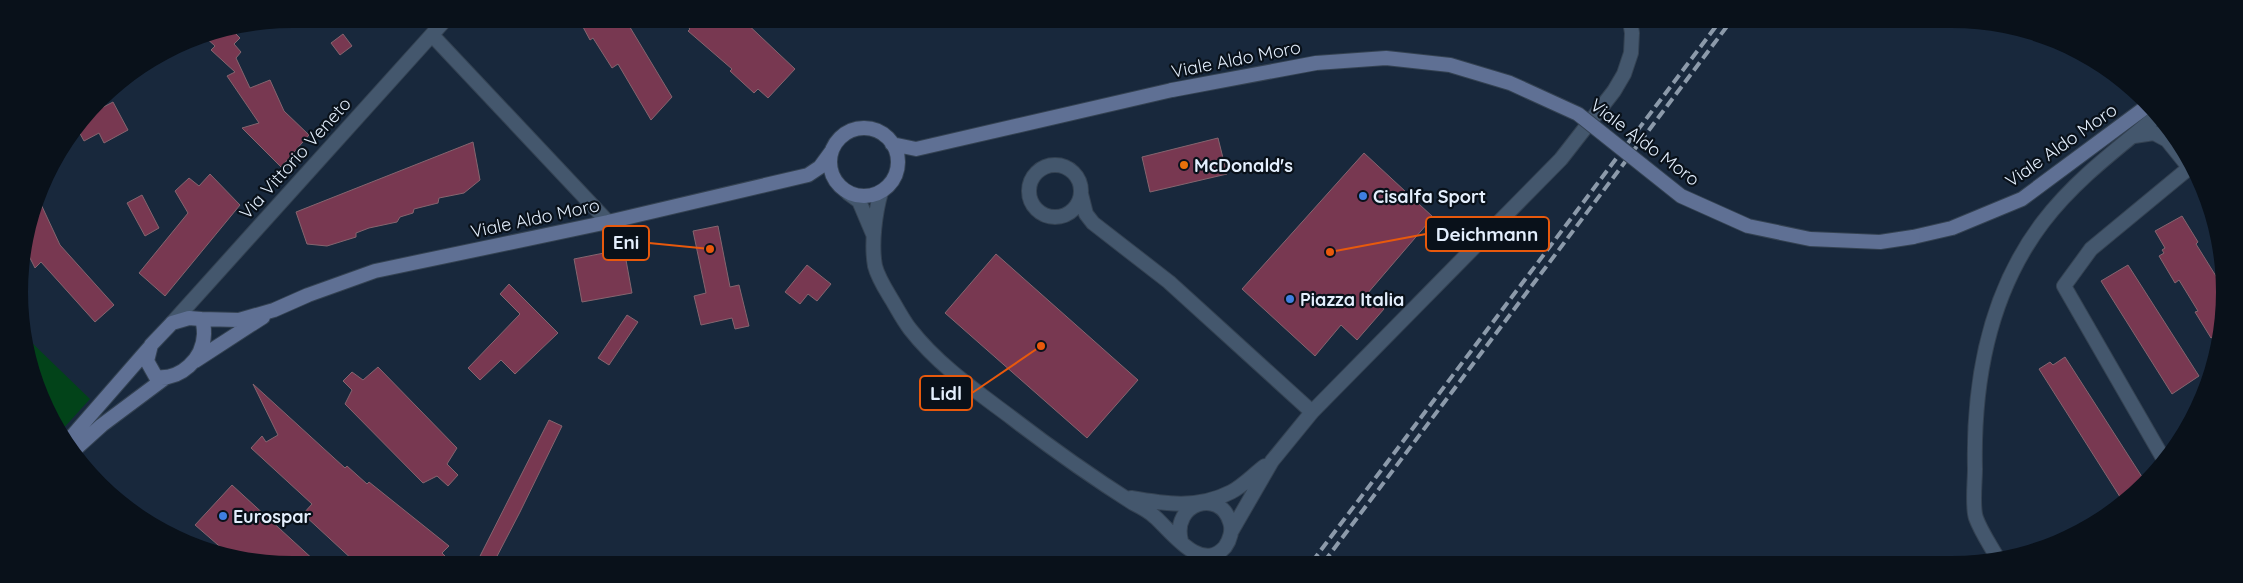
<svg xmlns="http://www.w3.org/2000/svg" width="2243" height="583" viewBox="0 0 2243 583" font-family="Quicksand,sans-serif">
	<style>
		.green { fill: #024319 }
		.building { fill: #783851; stroke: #85656f }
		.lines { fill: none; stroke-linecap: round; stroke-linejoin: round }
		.minor-casing { stroke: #344252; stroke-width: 16 }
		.secondary-casing { stroke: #344252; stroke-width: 16 }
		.minor { stroke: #44576d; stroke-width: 14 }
		.secondary { stroke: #5f7094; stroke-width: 14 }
		.rail { stroke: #8c9aaa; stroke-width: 4; stroke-dasharray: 10 5; stroke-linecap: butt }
		.secondary-bridge-casing { stroke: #344252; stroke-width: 16; stroke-linecap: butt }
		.secondary-bridge { stroke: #5f7094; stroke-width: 14 }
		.food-dot { fill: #e8710a; stroke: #09111a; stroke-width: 2 }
		.shop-dot { fill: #3f7fe0; stroke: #09111a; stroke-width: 2 }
		.labels { text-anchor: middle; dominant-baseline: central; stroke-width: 4.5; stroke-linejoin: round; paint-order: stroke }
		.street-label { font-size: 18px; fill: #e4effd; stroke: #09111a }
		.poi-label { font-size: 18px; font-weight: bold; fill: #e4effd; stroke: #09111a; text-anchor: start }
		.leader { fill: none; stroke: #e8590c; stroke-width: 2 }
		.callout-dot { fill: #e8590c; stroke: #09111a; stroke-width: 2 }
		.callout { fill: #09111a; stroke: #e8590c; stroke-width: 2 }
		.callout-label { font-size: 19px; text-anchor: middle; font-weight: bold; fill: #e4effd }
	</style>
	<rect width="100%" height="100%" fill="#18283c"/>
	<path class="green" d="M 28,339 L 90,399 L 61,431 L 33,379 Z"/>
	<path class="building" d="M 596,19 L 625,19 L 672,97 L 651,120 L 618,64 L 612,68 L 593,38 L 590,40 L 583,27 Z
		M 679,19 L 742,19 L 795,69 L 768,98 L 758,89 L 754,93 L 730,71 L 732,69 L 688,31 L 690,29 Z
		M 232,30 L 240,38 L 234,44 L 241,52 L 236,58 L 250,88 L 270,80 L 284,111 L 309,135 L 281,167 L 242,128 L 259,123 L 227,76 L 235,72 L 211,50 L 215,46 L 204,36 Z
		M 343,34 L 352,46 L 340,55 L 331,43 Z
		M 113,102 L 128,130 L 104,143 L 99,133 L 84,141 L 78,130 L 90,114 Z
		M 1218,138 L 1227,174 L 1150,192 L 1142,157 Z
		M 473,142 L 480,180 L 464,193 L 439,198 L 438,203 L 414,209 L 413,213 L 400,217 L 397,222 L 369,228 L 356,233 L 356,237 L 327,246 L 307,244 L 296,212 Z
		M 1364,153 L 1433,217 L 1367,294 L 1384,309 L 1357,340 L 1341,325 L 1315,356 L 1242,289 Z
		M 210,174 L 240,205 L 165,296 L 139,273 L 188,213 L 175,191 L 189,178 L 199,186 Z
		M 142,195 L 159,228 L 145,236 L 127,203 Z
		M 39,200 L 60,245 L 114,305 L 95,322 L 41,262 L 35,268 L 26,250 Z
		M 2182,216 L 2198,242 L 2196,244 L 2219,281 L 2222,327 L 2220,333 L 2211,338 L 2195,312 L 2198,311 L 2179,280 L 2175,283 L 2159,256 L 2164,253 L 2162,250 L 2165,248 L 2155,231 Z
		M 718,226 L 730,287 L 739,285 L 749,326 L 735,329 L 732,318 L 701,325 L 694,296 L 706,293 L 693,231 Z
		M 624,249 L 632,293 L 582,302 L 574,259 Z
		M 996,254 L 1138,380 L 1087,438 L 945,313 Z
		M 807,265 L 831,284 L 817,301 L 808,294 L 800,304 L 785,292 Z
		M 2128,265 L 2199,376 L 2172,394 L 2101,281 Z
		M 509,284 L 558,333 L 515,374 L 501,360 L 480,380 L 468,368 L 520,314 L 500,294 Z
		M 627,315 L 638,322 L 609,365 L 598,358 Z
		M 2065,357 L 2146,483 L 2122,500 L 2039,369 L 2050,362 L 2053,365 Z
		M 378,367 L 457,448 L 447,464 L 458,475 L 448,486 L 437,476 L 423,483 L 345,404 L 352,390 L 343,381 L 352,372 L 363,380 Z
		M 253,384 L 345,468 L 347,466 L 367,484 L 369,482 L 449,546 L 442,553 L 451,562 L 355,562 L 303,514 L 312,504 L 251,448 L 262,436 L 266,442 L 278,435 Z
		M 549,420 L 562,426 L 520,512 L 494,562 L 477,562 Z
		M 232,485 L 316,562 L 256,562 L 225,551 L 195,525 Z"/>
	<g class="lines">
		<g class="minor-casing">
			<path id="minor" d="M 432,35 L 608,222
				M 2134,136 L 2154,133 L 2167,140 L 2188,166
				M1029 191a26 26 0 1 1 52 0a26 26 0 1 1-52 0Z
				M 881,192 C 875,213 871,244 875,266 C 878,278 886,290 892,300 C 898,310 903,320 910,329 C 938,365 976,391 1012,418 C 1051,448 1092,477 1133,503 C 1141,507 1149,511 1155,517 C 1172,532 1201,574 1225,547 C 1230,540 1233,530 1230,522 C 1220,488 1171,503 1181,541
				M 848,193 L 859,201 L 873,234
				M 1081,194 L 1086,214 L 1093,223 L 1169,282 L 1312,412
				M 172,323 L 446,19
				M 2163,458 L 2064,286 L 2091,249 L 2189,168
				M 1131,498 C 1165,504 1198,509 1231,492 C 1243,486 1254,474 1265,466
				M 1231,532 L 1272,461 L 1312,412 L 1561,159 L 1614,91 L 1624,74 L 1631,53 L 1632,33 L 1630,21
				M 1998,559 C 1991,546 1981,532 1976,518 C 1972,507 1975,482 1975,469 C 1973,382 1989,293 2043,222 C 2075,180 2117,149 2157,116"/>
		</g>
		<g class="secondary-casing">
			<path id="secondary" d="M830 162a34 34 0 1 1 68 0a34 34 0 1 1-68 0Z
				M 892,144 L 916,149 L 1172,90
				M 1913,237 L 1952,228 L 2022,199 L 2146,107
				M 189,318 L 201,319 C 204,324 204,328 204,334 C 203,359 181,380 156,377 L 147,361 L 151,345 L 172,323 Z
				M 201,319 L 239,320 L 274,310 L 308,295 L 375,271 L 608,222 L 808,175 L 820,167 L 831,152
				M 195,361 L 263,317
				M 67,442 L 149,348
				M 72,452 L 102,425 L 165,378"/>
		</g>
		<use href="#minor" class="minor"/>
		<use href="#secondary" class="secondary"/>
		<path class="rail" d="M 1312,562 L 1720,21
			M 1324,562 L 1731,21"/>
		<g class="secondary-bridge-casing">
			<path id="secondary-bridge" d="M 1172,90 L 1316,63 L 1386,58 L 1450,65 L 1510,83 L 1578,114 L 1681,196 L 1748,226 L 1810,239 L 1880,242 L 1913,237"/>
		</g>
		<use href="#secondary-bridge" class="secondary-bridge"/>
	</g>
	<circle class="food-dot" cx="1184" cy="165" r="5"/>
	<g class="shop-dot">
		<circle cx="1363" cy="196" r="5"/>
		<circle cx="1290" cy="299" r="5"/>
		<circle cx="223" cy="516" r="5"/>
	</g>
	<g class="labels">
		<g class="street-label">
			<text transform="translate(1236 59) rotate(-11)">Viale Aldo Moro</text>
			<text transform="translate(1645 142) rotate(37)">Viale Aldo Moro</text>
			<text transform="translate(2061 145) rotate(-35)">Viale Aldo Moro</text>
			<text transform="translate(295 158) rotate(-48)">Via Vittorio Veneto</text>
			<text transform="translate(535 218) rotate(-12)">Viale Aldo Moro</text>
		</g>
		<g class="poi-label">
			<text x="1194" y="165">McDonald's</text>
			<text x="1373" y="196">Cisalfa Sport</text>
			<text x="1300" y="299">Piazza Italia</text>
			<text x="233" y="516">Eurospar</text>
		</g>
	</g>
	<path d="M0 0H2243V583H0ZM292 28H1952A264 264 0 0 1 2216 292V292A264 264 0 0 1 1952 556H292A264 264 0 0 1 28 292V292A264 264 0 0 1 292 28Z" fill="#09111a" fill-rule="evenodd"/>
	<path class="leader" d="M1330 252L1426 234M710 249L649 243M1041 346L972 393"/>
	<g class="callout-dot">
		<circle cx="1330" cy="252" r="5"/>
		<circle cx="710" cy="249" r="5"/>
		<circle cx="1041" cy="346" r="5"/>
	</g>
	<g class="callout">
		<rect x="1426" y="217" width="123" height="34" rx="5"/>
		<rect x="603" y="226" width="46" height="34" rx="5"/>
		<rect x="920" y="376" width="52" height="34" rx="5"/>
	</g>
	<g class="callout-label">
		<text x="1487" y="241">Deichmann</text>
		<text x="626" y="249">Eni</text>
		<text x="946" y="400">Lidl</text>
	</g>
</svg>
